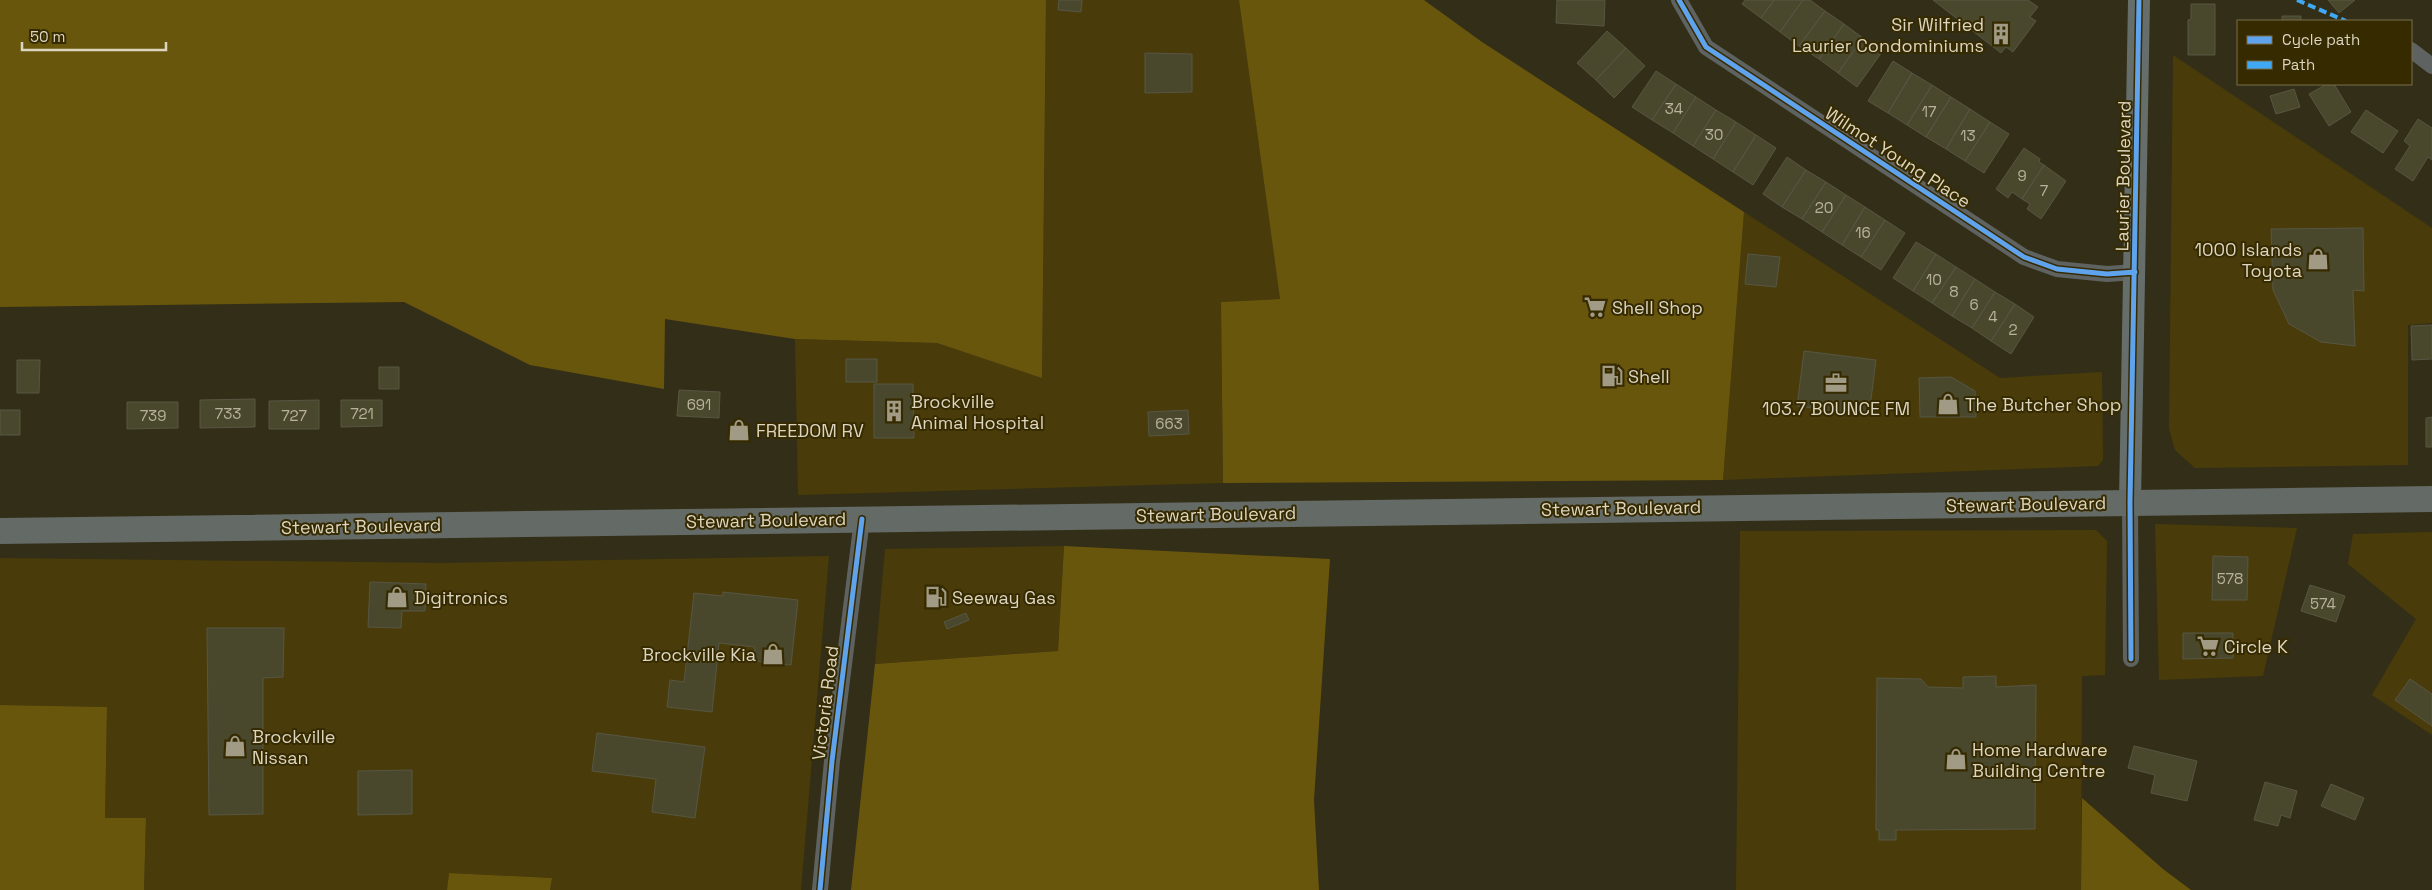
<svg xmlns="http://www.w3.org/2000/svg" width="2432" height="890" viewBox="0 0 2432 890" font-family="'Space Grotesk',sans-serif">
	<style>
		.built { fill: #493c0a }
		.green { fill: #69560d }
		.building { fill: #4a482c; stroke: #575644 }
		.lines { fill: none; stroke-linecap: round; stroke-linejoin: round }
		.street { stroke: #5e6361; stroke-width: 16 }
		.secondary { stroke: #666e6c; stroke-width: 22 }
		.primary { stroke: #646a66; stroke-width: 26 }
		.quiet { stroke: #3fa9f5; stroke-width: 4; stroke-dasharray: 8 4; stroke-linecap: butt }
		.cycleway-casing { stroke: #362a00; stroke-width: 8 }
		.cycleway { stroke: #60a3ed; stroke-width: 5 }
		.labels { text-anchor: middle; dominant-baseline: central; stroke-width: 4; stroke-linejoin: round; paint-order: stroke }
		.number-label { font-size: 15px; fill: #b8b29b }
		.poi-label { font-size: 18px; fill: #dcd5c0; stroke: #362a00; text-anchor: start }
		.street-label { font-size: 18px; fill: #dcd5c0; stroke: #362a00 }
	</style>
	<rect width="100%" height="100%" fill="#332e17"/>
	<path class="built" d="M 1046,0 L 1239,0 L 1280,299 L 1221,302 L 1223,483 L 798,495 L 795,339 L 937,343 L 1042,377 Z
		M 2173,55 L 2432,228 L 2432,323 L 2408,325 L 2408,465 L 2195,468 L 2175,450 L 2169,429 Z
		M 1744,212 L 2000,378 L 2102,372 L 2103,460 L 2098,466 L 1723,480 Z
		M 2155,524 L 2297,528 L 2263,676 L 2159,680 Z
		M 2096,530 L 2107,541 L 2105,675 L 2082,676 L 2081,890 L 1736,890 L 1740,531 Z
		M 2432,532 L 2432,735 L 2372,695 L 2416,619 L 2348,564 L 2353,534 Z
		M 1064,546 L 1058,651 L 875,664 L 885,549 Z
		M 829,556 L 801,890 L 550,890 L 552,878 L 449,873 L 447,890 L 144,890 L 146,819 L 105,818 L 107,707 L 0,705 L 0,558 L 445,563 Z"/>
	<path class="green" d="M 0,0 L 1046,0 L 1042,378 L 937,343 L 795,339 L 665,319 L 664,389 L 530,365 L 404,302 L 0,307 Z
		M 1239,0 L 1424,0 L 1482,42 L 1744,212 L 1723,480 L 1223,483 L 1221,302 L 1280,299 Z
		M 1064,546 L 1330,559 L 1314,800 L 1319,890 L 851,890 L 875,664 L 1058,651 Z
		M 0,705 L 107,707 L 105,818 L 146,818 L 144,890 L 0,890 Z
		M 2082,798 L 2163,869 L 2191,890 L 2081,890 Z
		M 449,873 L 552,878 L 550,890 L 447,890 Z"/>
	<path class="building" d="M 1059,0 L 1082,0 L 1081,12 L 1058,10 Z
		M 1557,0 L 1605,0 L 1604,26 L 1556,23 Z
		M 1745,0 L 1774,0 L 1761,18 L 1742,4 Z
		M 1774,0 L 1803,0 L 1780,32 L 1761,18 Z
		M 1803,0 L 1810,0 L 1825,11 L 1799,46 L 1780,32 Z
		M 1933,0 L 2028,0 L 2038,7 L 2030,17 L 2036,21 L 2013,52 L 2006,47 L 2001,53 Z
		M 2328,0 L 2355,0 L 2339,13 Z
		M 2191,4 L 2215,4 L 2215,55 L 2188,55 L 2188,20 L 2191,19 Z
		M 1825,11 L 1844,24 L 1819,59 L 1799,46 Z
		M 2282,16 L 2301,16 L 2301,21 L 2282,21 Z
		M 1844,24 L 1863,38 L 1838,73 L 1819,59 Z
		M 1607,31 L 1626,48 L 1596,80 L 1577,63 Z
		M 1863,38 L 1882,52 L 1857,87 L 1838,73 Z
		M 1626,48 L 1645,66 L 1614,98 L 1596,80 Z
		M 1145,53 L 1192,54 L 1192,92 L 1145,93 Z
		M 1893,61 L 1912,73 L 1888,113 L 1868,101 Z
		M 1656,71 L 1676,84 L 1652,120 L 1632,107 Z
		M 1912,73 L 1932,85 L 1907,125 L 1888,113 Z
		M 1676,84 L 1696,97 L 1673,133 L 1652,120 Z
		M 2327,84 L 2334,84 L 2351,112 L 2329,126 L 2309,94 Z
		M 1932,85 L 1951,97 L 1926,137 L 1907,125 Z
		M 2294,89 L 2300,107 L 2276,114 L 2270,96 Z
		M 1696,97 L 1716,110 L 1693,146 L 1673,133 Z
		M 1951,97 L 1970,109 L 1946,149 L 1926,137 Z
		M 1970,109 L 1990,122 L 1965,161 L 1946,149 Z
		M 1716,110 L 1736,122 L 1713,159 L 1693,146 Z
		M 2366,110 L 2398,131 L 2383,153 L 2351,132 Z
		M 2418,119 L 2432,128 L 2432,160 L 2428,157 L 2413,181 L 2395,169 L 2410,146 L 2404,141 Z
		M 1736,122 L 1756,135 L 1733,172 L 1713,159 Z
		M 1990,122 L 2009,134 L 1984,173 L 1965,161 Z
		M 1756,135 L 1776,148 L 1753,185 L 1733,172 Z
		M 2024,148 L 2040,159 L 2039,162 L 2044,165 L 2022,199 L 2012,192 L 2008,198 L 1996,189 Z
		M 1787,157 L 1806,170 L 1782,207 L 1763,194 Z
		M 2044,165 L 2066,181 L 2041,219 L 2027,209 L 2030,204 L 2022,199 Z
		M 1806,170 L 1826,182 L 1802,219 L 1782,207 Z
		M 1826,182 L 1846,195 L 1822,232 L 1802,219 Z
		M 1846,195 L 1865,207 L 1842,245 L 1822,232 Z
		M 1865,207 L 1885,220 L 1861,257 L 1842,245 Z
		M 1885,220 L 1905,233 L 1881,270 L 1861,257 Z
		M 2363,228 L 2364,291 L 2353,290 L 2355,346 L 2321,342 L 2289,324 L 2273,290 L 2271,229 Z
		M 1916,242 L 1936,254 L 1913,291 L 1893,278 Z
		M 1748,254 L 1780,257 L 1776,287 L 1745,284 Z
		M 1936,254 L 1956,267 L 1932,303 L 1913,291 Z
		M 1956,267 L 1975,279 L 1952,316 L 1932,303 Z
		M 1975,279 L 1995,292 L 1972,328 L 1952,316 Z
		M 1995,292 L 2015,304 L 1991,341 L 1972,328 Z
		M 2015,304 L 2034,317 L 2011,354 L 1991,341 Z
		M 2432,325 L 2432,359 L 2412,360 L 2411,326 Z
		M 1804,351 L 1876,360 L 1869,415 L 1797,406 Z
		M 846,359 L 877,359 L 877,382 L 846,382 Z
		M 17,360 L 40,360 L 39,393 L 17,393 Z
		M 379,367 L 399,367 L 399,389 L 379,389 Z
		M 1951,377 L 1975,391 L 1976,417 L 1920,417 L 1919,378 Z
		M 874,384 L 913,384 L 914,438 L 874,438 Z
		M 679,390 L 720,392 L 719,418 L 677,416 Z
		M 255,399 L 255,427 L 200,428 L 200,400 Z
		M 319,400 L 319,429 L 269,429 L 269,401 Z
		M 341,400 L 382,400 L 382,426 L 341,427 Z
		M 127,402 L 178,402 L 178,428 L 127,429 Z
		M 0,410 L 20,410 L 20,435 L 0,435 Z
		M 1188,410 L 1189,434 L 1149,436 L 1148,412 Z
		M 2432,417 L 2432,447 L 2426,447 L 2426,418 Z
		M 2213,556 L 2248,557 L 2247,600 L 2212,600 Z
		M 370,582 L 426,584 L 425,611 L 402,611 L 401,628 L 368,627 Z
		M 2310,585 L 2345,596 L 2336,622 L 2301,611 Z
		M 723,592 L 798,600 L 791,665 L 753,661 L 755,647 L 719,643 L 712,712 L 667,707 L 670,680 L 684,682 L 694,593 L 723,596 Z
		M 966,613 L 969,620 L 947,629 L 944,622 Z
		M 207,628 L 284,628 L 283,677 L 263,678 L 263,814 L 209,815 Z
		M 2183,633 L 2233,633 L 2233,658 L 2183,659 Z
		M 1996,676 L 1996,687 L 2036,685 L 2035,829 L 1896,830 L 1896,840 L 1879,840 L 1879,830 L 1876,830 L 1877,678 L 1921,679 L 1928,687 L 1963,688 L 1963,677 Z
		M 2410,679 L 2432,694 L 2432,726 L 2395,700 Z
		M 597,733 L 705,747 L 695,818 L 652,812 L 656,779 L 592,771 Z
		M 2134,746 L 2197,761 L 2187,801 L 2151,793 L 2155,775 L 2128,768 Z
		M 412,770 L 412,814 L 358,815 L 358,771 Z
		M 2265,782 L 2297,791 L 2290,818 L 2281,815 L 2278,826 L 2254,820 Z
		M 2331,784 L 2364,798 L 2355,820 L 2321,806 Z"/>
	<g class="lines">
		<path class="street" d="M 1679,0 L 1706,47 L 2024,257 L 2057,269 L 2107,274 L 2135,272
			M 2411,50 L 2432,66
			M 2130,502 L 2131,659
			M 820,890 L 832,761 L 862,519"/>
		<path class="secondary" d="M 2130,502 L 2139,0"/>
		<path class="primary" d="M 0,531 L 2432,499"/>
		<path class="quiet" d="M 2297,0 L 2346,21"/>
		<g class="cycleway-casing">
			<path id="cycleway" d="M 1679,0 L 1706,47 L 2024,257 L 2057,269 L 2107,274 L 2135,272
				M 2131,659 L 2130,502 L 2139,0
				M 820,890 L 832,761 L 862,519"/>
		</g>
		<use href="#cycleway" class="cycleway"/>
	</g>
	<defs>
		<g id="building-bare" transform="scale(1.725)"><path d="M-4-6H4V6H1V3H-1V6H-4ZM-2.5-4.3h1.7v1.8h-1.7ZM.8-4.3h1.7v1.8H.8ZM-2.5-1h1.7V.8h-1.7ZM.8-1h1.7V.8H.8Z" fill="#a19b85" stroke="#362a00" stroke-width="2.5" paint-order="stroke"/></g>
		<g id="shop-bare" transform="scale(1.725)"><path d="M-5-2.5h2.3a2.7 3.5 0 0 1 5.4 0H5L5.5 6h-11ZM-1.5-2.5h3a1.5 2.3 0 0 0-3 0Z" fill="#a19b85" stroke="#362a00" stroke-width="2.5" paint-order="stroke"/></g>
		<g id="supermarket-bare" transform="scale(1.725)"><path d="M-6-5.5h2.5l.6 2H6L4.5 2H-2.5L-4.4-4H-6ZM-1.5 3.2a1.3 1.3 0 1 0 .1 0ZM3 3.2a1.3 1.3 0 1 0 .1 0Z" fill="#a19b85" stroke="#362a00" stroke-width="2.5" paint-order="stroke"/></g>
		<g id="fuel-bare" transform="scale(1.725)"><path d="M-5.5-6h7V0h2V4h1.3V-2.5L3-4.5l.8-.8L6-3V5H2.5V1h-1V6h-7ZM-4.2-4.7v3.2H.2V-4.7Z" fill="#a19b85" stroke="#362a00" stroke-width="2.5" paint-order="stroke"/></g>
		<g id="office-bare" transform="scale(1.725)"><path d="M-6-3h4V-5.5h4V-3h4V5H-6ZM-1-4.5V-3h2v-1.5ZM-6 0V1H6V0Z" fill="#a19b85" stroke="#362a00" stroke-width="2.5" paint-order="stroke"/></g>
	</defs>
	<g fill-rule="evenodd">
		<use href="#building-bare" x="2001" y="34"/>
		<use href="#shop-bare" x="2318" y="259"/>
		<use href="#supermarket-bare" x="1595" y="307"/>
		<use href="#fuel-bare" x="1612" y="376"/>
		<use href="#office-bare" x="1836" y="383"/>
		<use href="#shop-bare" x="1948" y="404"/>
		<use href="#building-bare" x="894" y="411"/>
		<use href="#shop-bare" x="739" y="430"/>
		<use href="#shop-bare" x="397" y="597"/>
		<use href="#fuel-bare" x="936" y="597"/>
		<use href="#supermarket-bare" x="2208" y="646"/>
		<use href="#shop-bare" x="773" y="654"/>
		<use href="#shop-bare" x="235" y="746"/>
		<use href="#shop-bare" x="1956" y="759"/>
	</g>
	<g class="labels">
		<g class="number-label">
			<text x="1674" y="108">34</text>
			<text x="1929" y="111">17</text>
			<text x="1714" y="134">30</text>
			<text x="1968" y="135">13</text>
			<text x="2022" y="175">9</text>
			<text x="2044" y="190">7</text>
			<text x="1824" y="207">20</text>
			<text x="1863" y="232">16</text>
			<text x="1934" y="279">10</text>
			<text x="1954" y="291">8</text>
			<text x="1974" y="304">6</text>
			<text x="1993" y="316">4</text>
			<text x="2013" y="329">2</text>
			<text x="699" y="404">691</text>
			<text x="228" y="413">733</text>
			<text x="362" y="413">721</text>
			<text x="153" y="415">739</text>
			<text x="294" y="415">727</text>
			<text x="1169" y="423">663</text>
			<text x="2230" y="578">578</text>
			<text x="2323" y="603">574</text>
		</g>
		<g class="poi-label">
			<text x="1984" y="24" text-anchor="end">Sir Wilfried<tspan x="1984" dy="21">Laurier Condominiums</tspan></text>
			<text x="2302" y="249" text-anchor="end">1000 Islands<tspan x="2302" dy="21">Toyota</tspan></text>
			<text x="1612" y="307">Shell Shop</text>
			<text x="1628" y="376">Shell</text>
			<text x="911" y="401">Brockville<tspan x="911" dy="21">Animal Hospital</tspan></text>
			<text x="1965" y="404">The Butcher Shop</text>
			<text x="1836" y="408" text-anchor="middle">103.7 BOUNCE FM</text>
			<text x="756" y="430">FREEDOM RV</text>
			<text x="414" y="597">Digitronics</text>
			<text x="952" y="597">Seeway Gas</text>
			<text x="2224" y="646">Circle K</text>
			<text x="756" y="654" text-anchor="end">Brockville Kia</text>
			<text x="252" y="736">Brockville<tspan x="252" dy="21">Nissan</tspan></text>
			<text x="1972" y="749">Home Hardware<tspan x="1972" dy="21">Building Centre</tspan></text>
		</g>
		<g class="street-label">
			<text transform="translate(1898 157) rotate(33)">Wilmot Young Place</text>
			<text transform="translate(2123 176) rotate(-89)">Laurier Boulevard</text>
			<text transform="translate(2026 504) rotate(-1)">Stewart Boulevard</text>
			<text transform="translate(1621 508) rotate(-1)">Stewart Boulevard</text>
			<text transform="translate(1216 514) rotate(-1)">Stewart Boulevard</text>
			<text transform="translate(766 520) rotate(-1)">Stewart Boulevard</text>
			<text transform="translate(361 526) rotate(-1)">Stewart Boulevard</text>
			<text transform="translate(825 703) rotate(-83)">Victoria Road</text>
		</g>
	</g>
	<rect x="2237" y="20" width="175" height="65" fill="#362a00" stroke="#786e4d"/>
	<rect x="2247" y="36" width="25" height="8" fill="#60a3ed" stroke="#786e4d"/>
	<text x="2282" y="45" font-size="15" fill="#dcd5c0">Cycle path</text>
	<rect x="2247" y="61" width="25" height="8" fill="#3fa9f5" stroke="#786e4d"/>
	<text x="2282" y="70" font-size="15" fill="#dcd5c0">Path</text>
	<path d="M22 42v8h144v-8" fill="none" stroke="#dcd5c0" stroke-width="2.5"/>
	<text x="30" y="42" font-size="15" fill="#dcd5c0" stroke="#362a00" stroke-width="4" paint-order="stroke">50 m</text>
</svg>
